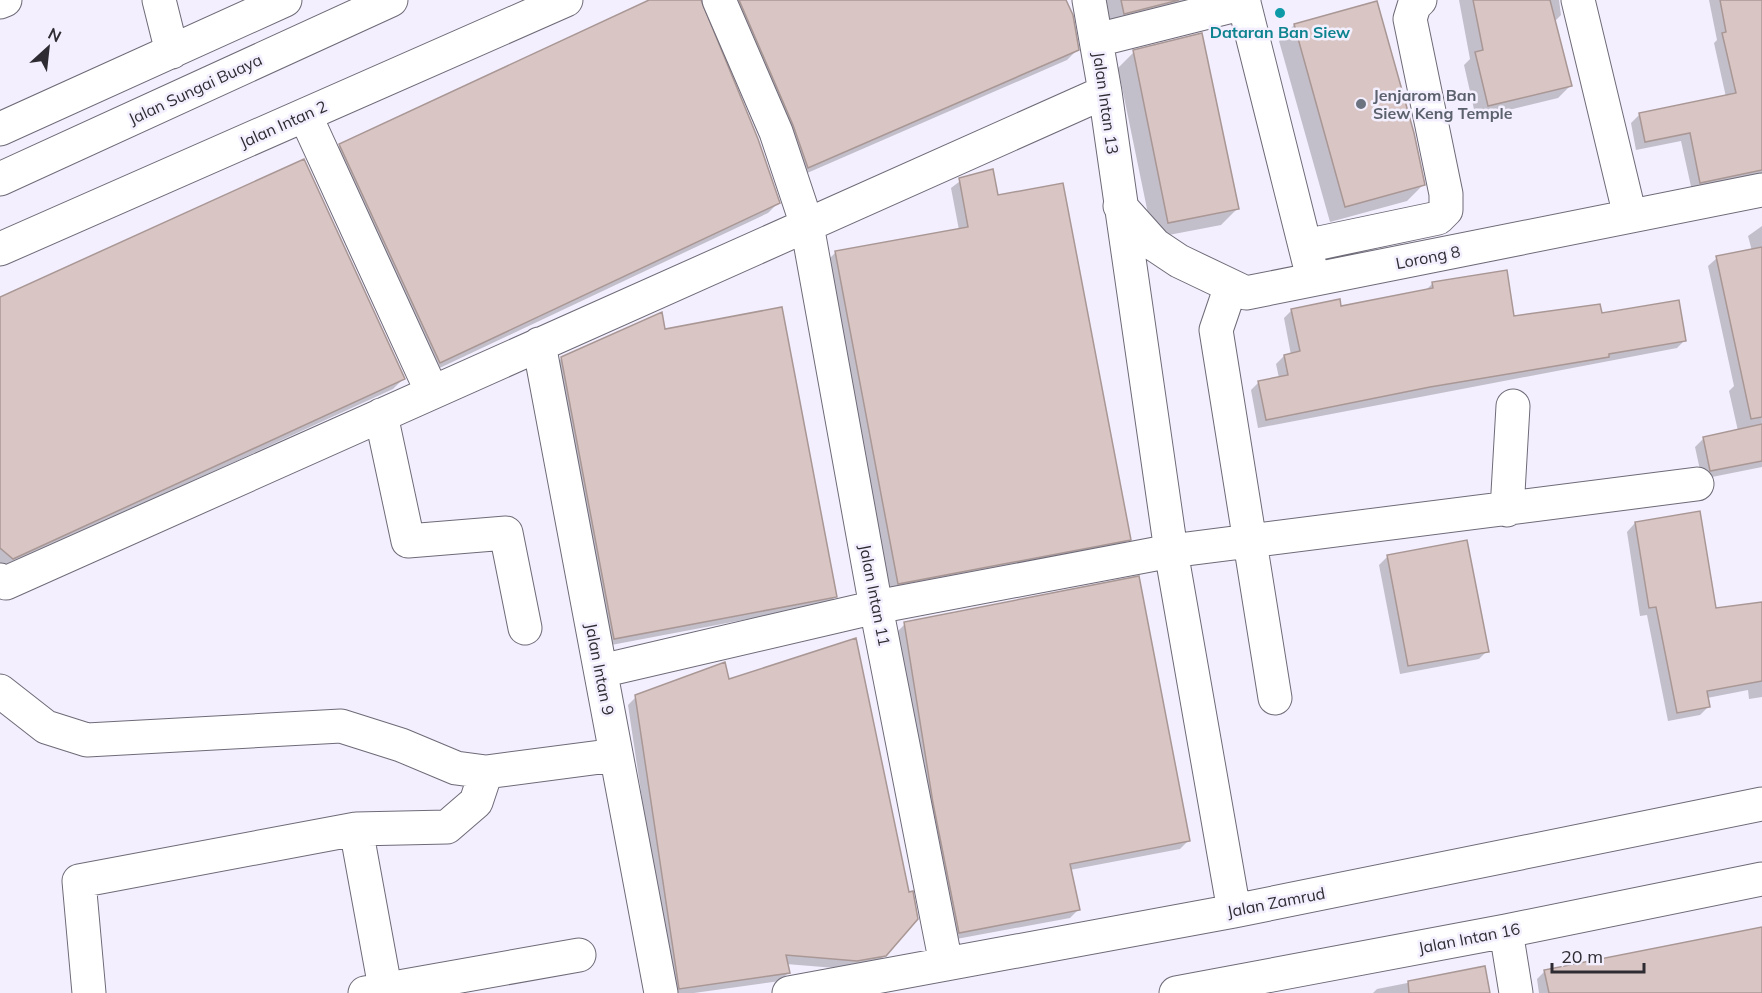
<svg xmlns="http://www.w3.org/2000/svg" width="1762" height="993" viewBox="0 0 1762 993" font-family="Mulish,sans-serif">
	<style>
		.shadow { fill: #0003 }
		.building { fill: #d9c6c4; stroke: #a99795; stroke-width: 1.5 }
		.lines { fill: none; stroke-linecap: round; stroke-linejoin: round }
		.minor-casing { stroke: #6e6a77; stroke-width: 35 }
		.minor { stroke: #fff; stroke-width: 33 }
		.culture-dot { fill: #0f9aa8; stroke: #f3effe; stroke-width: 2 }
		.worship-dot { fill: #6b7280; stroke: #f3effe; stroke-width: 2 }
		.labels { text-anchor: middle; dominant-baseline: central; stroke-width: 5; stroke-linejoin: round; paint-order: stroke }
		.culture-label { font-size: 16px; font-weight: bold; fill: #0d838f; stroke: #f3effe }
		.street-label { font-size: 16px; fill: #2e2c32; stroke: #f3effe }
		.worship-label { font-size: 16px; font-weight: bold; fill: #5b616d; stroke: #f3effe; text-anchor: start }
	</style>
	<rect width="100%" height="100%" fill="#f3effe"/>
	<path class="shadow" d="M 652,0 L 699,0 L 778,203 L 768,213 L 429,373 L 330,156 L 340,145 Z
		M 724,0 L 1064,0 L 1077,50 L 1067,60 L 798,177 Z
		M 1102,0 L 1186,0 L 1174,12 L 1109,29 Z
		M 1459,0 L 1559,0 L 1561,15 L 1554,22 L 1570,86 L 1558,98 L 1476,118 L 1464,65 L 1470,59 Z
		M 1709,0 L 1762,0 L 1762,179 L 1692,191 L 1681,141 L 1636,150 L 1631,123 L 1640,114 L 1726,97 L 1714,43 L 1717,40 Z
		M 1294,25 L 1423,185 L 1407,201 L 1330,222 L 1279,41 Z
		M 1134,52 L 1237,209 L 1221,225 L 1153,238 L 1118,68 Z
		M 304,161 L 404,378 L 393,389 L 3,568 L 0,566 L 0,297 Z
		M 992,171 L 997,197 L 1129,539 L 1121,547 L 890,591 L 828,260 L 836,252 L 959,230 L 951,188 L 968,175 Z
		M 1762,226 L 1762,467 L 1702,479 L 1695,447 L 1704,438 L 1738,431 L 1729,391 L 1734,386 L 1708,266 L 1717,258 L 1752,251 L 1748,236 Z
		M 1433,283 L 1513,318 L 1601,315 L 1685,340 L 1677,348 L 1258,428 L 1251,390 L 1259,382 L 1279,378 L 1276,364 L 1284,356 L 1291,355 L 1284,318 L 1292,310 L 1340,308 L 1425,291 Z
		M 664,331 L 836,596 L 828,604 L 606,646 L 553,367 L 561,359 Z
		M 1635,523 L 1714,610 L 1762,603 L 1762,697 L 1749,699 L 1748,690 L 1707,698 L 1709,706 L 1700,715 L 1668,721 L 1647,615 L 1640,616 L 1627,532 Z
		M 1388,556 L 1487,651 L 1479,659 L 1400,674 L 1379,565 Z
		M 905,624 L 1188,841 L 1180,849 L 1070,870 L 1078,910 L 1070,918 L 951,940 L 897,632 Z
		M 636,697 L 885,955 L 876,964 L 848,969 L 786,964 L 788,973 L 780,981 L 694,993 L 671,993 L 628,705 Z
		M 1762,928 L 1762,993 L 1539,993 L 1537,979 L 1545,971 Z
		M 1483,968 L 1488,993 L 1373,993 L 1377,989 Z"/>
	<path class="building" d="M 649,0 L 701,0 L 758,139 L 780,203 L 440,363 L 339,144 Z
		M 739,0 L 1066,0 L 1073,15 L 1079,50 L 808,168 L 793,125 Z
		M 1121,0 L 1179,0 L 1124,14 Z
		M 1473,0 L 1550,0 L 1572,86 L 1488,106 L 1475,52 L 1483,50 Z
		M 1720,0 L 1762,0 L 1762,170 L 1700,183 L 1690,133 L 1645,142 L 1639,113 L 1736,93 L 1722,33 L 1726,32 Z
		M 1377,1 L 1414,133 L 1425,185 L 1345,207 L 1294,24 Z
		M 1202,33 L 1239,209 L 1168,223 L 1133,50 Z
		M 304,159 L 405,379 L 13,559 L 0,548 L 0,297 Z
		M 993,169 L 998,195 L 1063,183 L 1131,540 L 898,584 L 835,251 L 968,227 L 959,178 Z
		M 1762,247 L 1762,417 L 1751,419 L 1716,256 Z
		M 1507,270 L 1514,316 L 1600,304 L 1602,313 L 1679,300 L 1686,341 L 1609,354 L 1609,357 L 1430,387 L 1266,420 L 1258,381 L 1288,375 L 1284,355 L 1300,351 L 1291,309 L 1340,299 L 1341,306 L 1433,288 L 1432,282 Z
		M 782,307 L 837,597 L 614,639 L 561,357 L 662,312 L 665,329 Z
		M 1762,424 L 1762,461 L 1710,471 L 1703,437 Z
		M 1700,511 L 1716,608 L 1762,602 L 1762,681 L 1707,691 L 1710,707 L 1677,713 L 1656,607 L 1649,608 L 1635,522 Z
		M 1467,540 L 1489,652 L 1408,666 L 1387,555 Z
		M 1139,576 L 1190,841 L 1070,864 L 1080,910 L 959,933 L 933,803 L 904,622 Z
		M 856,638 L 909,892 L 913,891 L 918,919 L 886,956 L 857,961 L 786,955 L 790,973 L 679,989 L 635,695 L 725,662 L 729,679 Z
		M 1762,927 L 1762,993 L 1549,993 L 1544,970 Z
		M 1485,966 L 1490,993 L 1409,993 L 1408,981 Z"/>
	<g class="lines">
		<g class="minor-casing">
			<path id="minor" d="M 159,0 L 172,52
				M 719,0 L 776,132 L 807,225 L 876,607 L 946,964
				M 1089,0 L 1105,92 L 1171,551 L 1234,911
				M 1578,0 L 1630,216
				M 0,2 L 5,0
				M 1244,3 L 1310,266
				M 1097,40 L 1244,3 L 1244,0
				M 305,115 L 432,392
				M 0,129 L 285,0
				M 0,179 L 391,0
				M 1120,206 L 1155,245 L 1179,261 L 1246,293 L 1762,190
				M 1305,246 L 1438,218 L 1446,210 L 1446,194 L 1410,19 L 1414,6 L 1420,0
				M 0,249 L 566,0
				M 1231,286 L 1216,330 L 1275,698
				M 539,344 L 661,993
				M 381,415 L 408,541 L 506,533 L 525,628
				M 1507,510 L 1513,406
				M 0,580 L 6,583 L 1105,92
				M 601,671 L 876,607 L 1171,551 L 1697,484
				M 0,691 L 46,727 L 87,740 L 341,726 L 401,745 L 456,768 L 486,772 L 616,755
				M 356,829 L 447,827 L 476,802 L 486,772
				M 1506,931 L 1516,993
				M 89,993 L 79,881 L 356,829 L 386,993
				M 365,993 L 579,955
				M 789,993 L 1234,911 L 1762,804
				M 1176,993 L 1506,931 L 1762,879"/>
		</g>
		<use href="#minor" class="minor"/>
	</g>
	<circle class="culture-dot" cx="1280" cy="13" r="6"/>
	<circle class="worship-dot" cx="1361" cy="104" r="6"/>
	<g class="labels">
		<g class="culture-label">
			<text x="1280" y="32">Dataran Ban Siew</text>
		</g>
		<g class="street-label">
			<text transform="translate(195 89) rotate(-25)">Jalan Sungai Buaya</text>
			<text transform="translate(1106 103) rotate(82)">Jalan Intan 13</text>
			<text transform="translate(283 124) rotate(-24)">Jalan Intan 2</text>
			<text transform="translate(1428 257) rotate(-11)">Lorong 8</text>
			<text transform="translate(875 595) rotate(79)">Jalan Intan 11</text>
			<text transform="translate(600 669) rotate(79)">Jalan Intan 9</text>
			<text transform="translate(1276 902) rotate(-11)">Jalan Zamrud</text>
			<text transform="translate(1469 938) rotate(-11)">Jalan Intan 16</text>
		</g>
		<g class="worship-label">
			<text x="1373" y="95">Jenjarom Ban<tspan x="1373" dy="18">Siew Keng Temple</tspan></text>
		</g>
	</g>
	<g transform="translate(48 48) rotate(27)" stroke="#f3effe" stroke-width="4.5" paint-order="stroke">
	<path d="M0-4.5L10 22L0 15L-10 22Z" fill="#2e2c32"/>
	<text y="-9" font-size="16" font-weight="bold" text-anchor="middle" fill="#2e2c32">N</text>
	</g>
	<path d="M1552 963v9h92v-9" fill="none" stroke="#2e2c32" stroke-width="3"/>
	<text x="1561" y="963" font-size="18" fill="#2e2c32" stroke="#f3effe" stroke-width="4.5" paint-order="stroke">20 m</text>
</svg>
